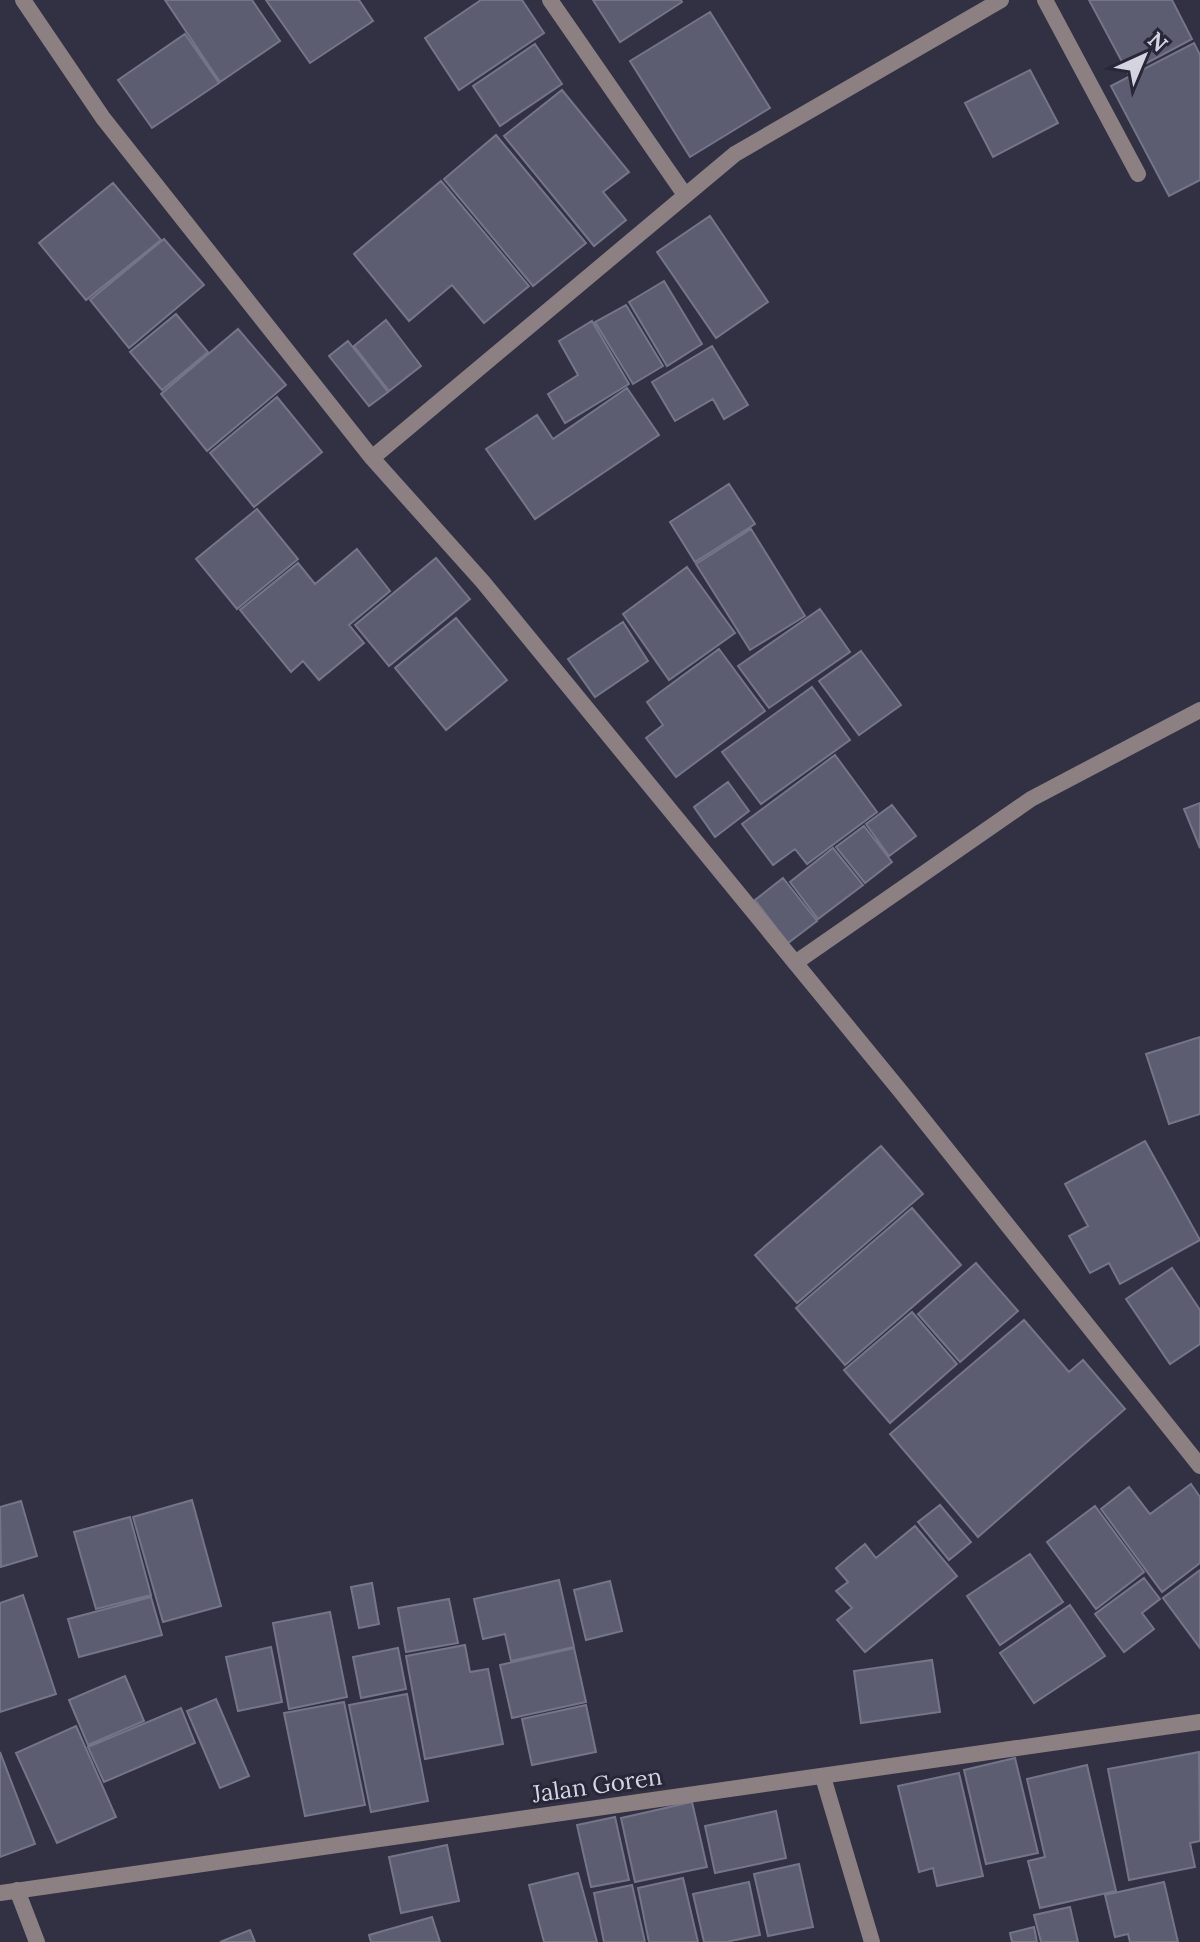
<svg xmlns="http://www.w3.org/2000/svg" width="1200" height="1942" viewBox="0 0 1200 1942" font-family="Lora,serif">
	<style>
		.building { fill: #5d5d71; stroke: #747589; stroke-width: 2 }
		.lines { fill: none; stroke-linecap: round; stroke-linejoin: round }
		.minor { stroke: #8c8082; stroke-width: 16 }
		.tertiary { stroke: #8c8082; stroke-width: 16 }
		.labels { text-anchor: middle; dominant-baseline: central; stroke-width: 6; stroke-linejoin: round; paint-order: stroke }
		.street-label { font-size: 24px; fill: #d4d4e0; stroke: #272739 }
	</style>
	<rect width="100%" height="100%" fill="#313143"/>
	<path class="building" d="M 165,0 L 252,0 L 280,41 L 220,82 Z
		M 266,0 L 359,0 L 373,21 L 310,63 Z
		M 481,0 L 522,0 L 544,33 L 459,90 L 425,38 Z
		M 593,0 L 681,0 L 682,2 L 620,42 Z
		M 1089,0 L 1172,0 L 1192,39 L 1128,73 Z
		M 710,12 L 770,108 L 690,157 L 630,61 Z
		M 185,34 L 219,83 L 152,128 L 118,80 Z
		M 1194,43 L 1200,55 L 1200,180 L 1169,196 L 1111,86 Z
		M 535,44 L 562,84 L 500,126 L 473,86 Z
		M 1030,70 L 1058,123 L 993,157 L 965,103 Z
		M 562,90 L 629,172 L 603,192 L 626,220 L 594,246 L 504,136 Z
		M 496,135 L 586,243 L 533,286 L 444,179 Z
		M 441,181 L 529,286 L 484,323 L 452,285 L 409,321 L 354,254 Z
		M 113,183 L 161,240 L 86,300 L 39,243 Z
		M 710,216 L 768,302 L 716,338 L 657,252 Z
		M 164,239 L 204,285 L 129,348 L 90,300 Z
		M 664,281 L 702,344 L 667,366 L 629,302 Z
		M 626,305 L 663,366 L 633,384 L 595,322 Z
		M 176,314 L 208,352 L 162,390 L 130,352 Z
		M 386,320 L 421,366 L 389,391 L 354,346 Z
		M 592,321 L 629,384 L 565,423 L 548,394 L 578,375 L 559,341 Z
		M 238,329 L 286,385 L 207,451 L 161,394 Z
		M 348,341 L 388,392 L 369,406 L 329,356 Z
		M 712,346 L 748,405 L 724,419 L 713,399 L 675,421 L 652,382 Z
		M 627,388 L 659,435 L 535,519 L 486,449 L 537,415 L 553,439 Z
		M 277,397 L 322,452 L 254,507 L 210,453 Z
		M 729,484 L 755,524 L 695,562 L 670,522 Z
		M 257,509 L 298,559 L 237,609 L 196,559 Z
		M 751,529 L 805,616 L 750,650 L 696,564 Z
		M 357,549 L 390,591 L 349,625 L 364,643 L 319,680 L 303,661 L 291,672 L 240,610 L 298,563 L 315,584 Z
		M 436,558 L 470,599 L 389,666 L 355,625 Z
		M 687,567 L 735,633 L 669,680 L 623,614 Z
		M 820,609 L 850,652 L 769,708 L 738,666 Z
		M 456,618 L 507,680 L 446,730 L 395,668 Z
		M 623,622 L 648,661 L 595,697 L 568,659 Z
		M 719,649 L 765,711 L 676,777 L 646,738 L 663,725 L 647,702 Z
		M 861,651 L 901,705 L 859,735 L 819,681 Z
		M 812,687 L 850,740 L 761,804 L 722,752 Z
		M 835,755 L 877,812 L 807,864 L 795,849 L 773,865 L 742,824 Z
		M 728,782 L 749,811 L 715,837 L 694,807 Z
		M 1200,803 L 1200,848 L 1184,809 Z
		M 892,805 L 916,836 L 889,856 L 866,824 Z
		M 864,826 L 892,862 L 865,883 L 836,847 Z
		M 833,848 L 863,885 L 818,919 L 790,882 Z
		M 783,878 L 817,921 L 788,943 L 755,900 Z
		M 1200,1037 L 1200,1114 L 1169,1124 L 1146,1054 Z
		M 1145,1141 L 1200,1240 L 1120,1284 L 1109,1263 L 1090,1273 L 1069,1236 L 1088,1226 L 1065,1184 Z
		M 881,1146 L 923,1194 L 797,1303 L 755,1255 Z
		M 912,1208 L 961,1265 L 845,1365 L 796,1308 Z
		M 976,1263 L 1018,1311 L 960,1362 L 918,1314 Z
		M 1172,1268 L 1200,1310 L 1200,1344 L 1170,1364 L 1126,1299 Z
		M 912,1312 L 957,1364 L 890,1423 L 844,1370 Z
		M 1024,1320 L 1069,1372 L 1083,1360 L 1125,1409 L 978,1537 L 890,1434 Z
		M 1191,1484 L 1200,1497 L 1200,1563 L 1162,1592 L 1101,1509 L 1129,1487 L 1150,1514 Z
		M 192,1500 L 221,1606 L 163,1622 L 133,1517 Z
		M 21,1501 L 37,1556 L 1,1567 L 0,1507 Z
		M 940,1505 L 971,1542 L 949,1560 L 918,1522 Z
		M 1095,1506 L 1144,1572 L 1096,1609 L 1047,1542 Z
		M 130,1517 L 151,1595 L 96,1609 L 74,1532 Z
		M 915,1526 L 957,1576 L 865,1652 L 837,1620 L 852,1608 L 836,1591 L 848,1582 L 836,1568 L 865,1544 L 876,1558 Z
		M 1030,1554 L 1063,1602 L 1000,1645 L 967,1596 Z
		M 1200,1570 L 1200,1648 L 1163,1598 Z
		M 1144,1578 L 1160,1599 L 1142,1613 L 1154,1629 L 1124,1652 L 1095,1614 Z
		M 559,1580 L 574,1647 L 511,1661 L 505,1634 L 483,1639 L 474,1599 Z
		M 610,1581 L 622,1631 L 586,1640 L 574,1590 Z
		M 372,1583 L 379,1624 L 359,1628 L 351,1587 Z
		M 23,1595 L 56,1694 L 0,1712 L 0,1603 Z
		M 151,1597 L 162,1635 L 79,1657 L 68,1619 Z
		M 449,1599 L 458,1643 L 406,1652 L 398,1608 Z
		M 1070,1605 L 1105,1656 L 1034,1703 L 1000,1653 Z
		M 330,1612 L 347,1697 L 289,1709 L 273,1623 Z
		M 465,1645 L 470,1672 L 488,1669 L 503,1744 L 425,1759 L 406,1656 Z
		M 271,1647 L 282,1702 L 238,1711 L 226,1657 Z
		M 398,1648 L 406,1689 L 361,1698 L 353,1657 Z
		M 574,1648 L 586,1702 L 512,1718 L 500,1665 Z
		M 932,1660 L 940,1712 L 861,1723 L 854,1671 Z
		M 125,1676 L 144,1721 L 88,1745 L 69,1700 Z
		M 407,1694 L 428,1801 L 371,1812 L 349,1705 Z
		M 216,1699 L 249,1776 L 220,1788 L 187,1711 Z
		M 344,1702 L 365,1805 L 305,1816 L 284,1713 Z
		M 586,1705 L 596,1752 L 532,1765 L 522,1719 Z
		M 181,1708 L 195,1743 L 104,1782 L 88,1747 Z
		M 76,1726 L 116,1817 L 57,1843 L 16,1753 Z
		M 0,1752 L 35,1844 L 0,1857 Z
		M 1199,1752 L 1200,1841 L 1190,1843 L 1195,1867 L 1129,1880 L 1108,1769 Z
		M 1015,1758 L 1038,1853 L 986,1864 L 964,1770 Z
		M 1087,1765 L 1116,1891 L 1040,1908 L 1028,1861 L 1045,1857 L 1027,1779 Z
		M 959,1773 L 983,1876 L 937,1886 L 933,1868 L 919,1872 L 898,1786 Z
		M 692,1802 L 707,1867 L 635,1882 L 621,1818 Z
		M 776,1811 L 786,1858 L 715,1873 L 705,1826 Z
		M 615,1817 L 629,1880 L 591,1887 L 577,1825 Z
		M 447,1845 L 459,1901 L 401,1913 L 389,1857 Z
		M 799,1864 L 813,1927 L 768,1936 L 754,1874 Z
		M 578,1873 L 597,1942 L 544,1942 L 529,1885 Z
		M 683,1878 L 698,1942 L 649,1942 L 638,1888 Z
		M 749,1882 L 760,1935 L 726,1942 L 704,1942 L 693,1894 Z
		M 1164,1882 L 1178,1942 L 1130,1942 L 1128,1934 L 1115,1937 L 1105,1895 Z
		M 632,1885 L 645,1942 L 604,1942 L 594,1893 Z
		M 1070,1907 L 1078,1942 L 1041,1942 L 1034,1915 Z
		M 432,1917 L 440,1942 L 371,1942 L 369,1935 Z
		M 1034,1927 L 1037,1942 L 1012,1942 L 1010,1933 Z
		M 250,1930 L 255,1942 L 220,1942 Z"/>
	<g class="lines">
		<path class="minor" d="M 23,0 L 103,118 L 372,458 L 483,582 L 902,1093 L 1200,1466
			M 550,0 L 685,195
			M 1045,0 L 1138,174
			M 372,458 L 735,154 L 1001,0
			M 795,963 L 1031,799 L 1200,710
			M 823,1777 L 872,1942
			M 17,1890 L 37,1942"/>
		<path class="tertiary" d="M 0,1893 L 1200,1722"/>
	</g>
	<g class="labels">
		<g class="street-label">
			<text transform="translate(597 1785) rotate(-8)">Jalan Goren</text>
		</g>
	</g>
	<g transform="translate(1144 56) rotate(44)" stroke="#272739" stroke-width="6" paint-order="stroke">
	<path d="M0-6L14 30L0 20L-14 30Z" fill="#d4d4e0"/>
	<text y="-12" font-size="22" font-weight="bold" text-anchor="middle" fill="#d4d4e0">N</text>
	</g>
</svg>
